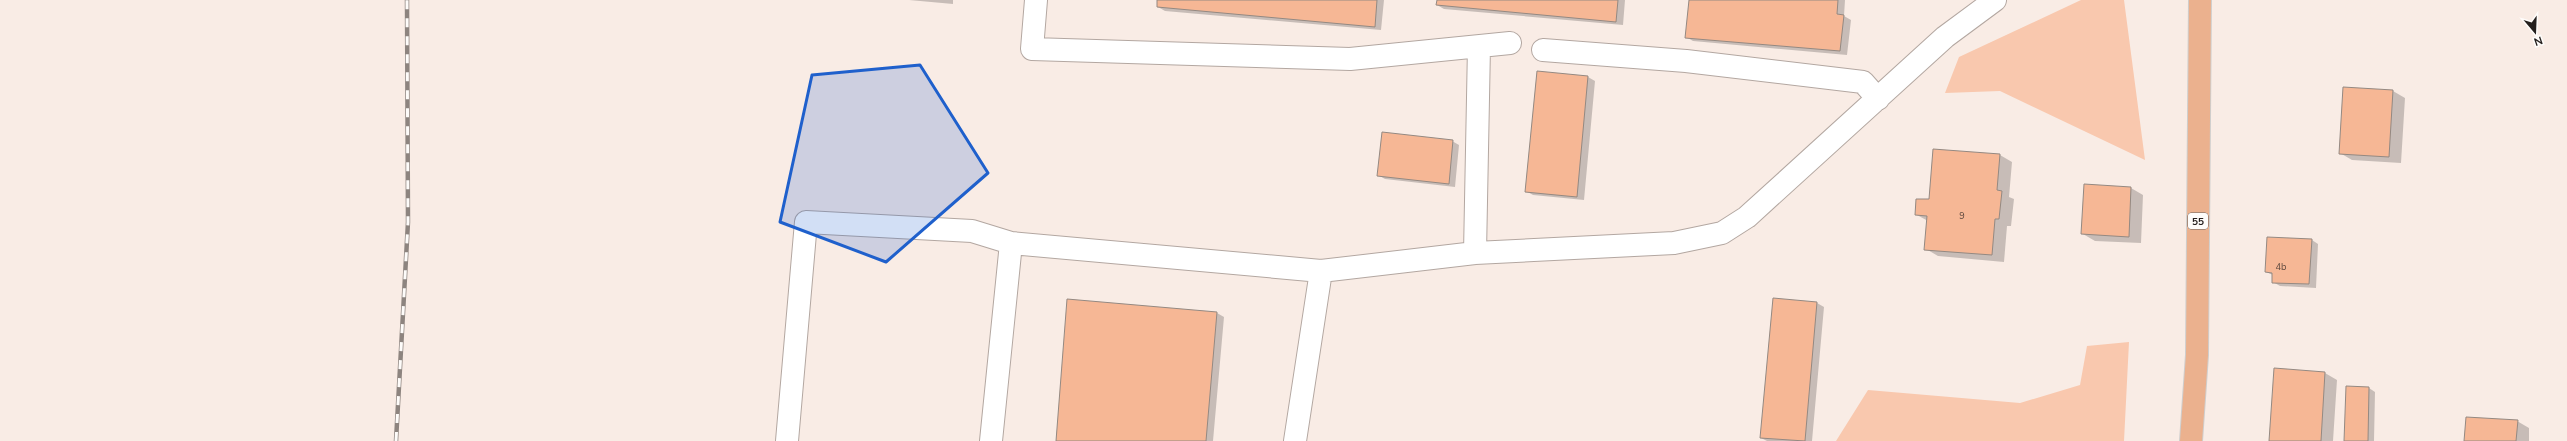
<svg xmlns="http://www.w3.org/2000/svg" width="2567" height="441" viewBox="0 0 2567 441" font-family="Mulish,sans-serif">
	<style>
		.green { fill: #f9c8ae }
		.shadow { fill: #0003 }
		.building { fill: #f6b795; stroke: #948982 }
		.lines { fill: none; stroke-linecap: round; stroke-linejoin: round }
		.minor-casing { stroke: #b3a7a1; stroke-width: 24 }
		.major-casing { stroke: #cfcecd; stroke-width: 24 }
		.minor { stroke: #fff; stroke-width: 22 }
		.major { stroke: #ebb18e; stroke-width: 22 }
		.rail-casing { stroke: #8d847f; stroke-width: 4.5 }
		.rail { stroke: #fefcfa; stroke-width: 3; stroke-dasharray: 9; stroke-linecap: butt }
		.marked { fill: #1f60cc; fill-opacity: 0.2; stroke: #1f60cc; stroke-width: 3; stroke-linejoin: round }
		.labels { text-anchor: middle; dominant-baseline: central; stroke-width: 3; stroke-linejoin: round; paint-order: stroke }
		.number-label { font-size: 9px; fill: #58453b }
		.shield { fill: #fefcfa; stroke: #65615f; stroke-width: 1 }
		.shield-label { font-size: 10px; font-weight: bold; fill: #241f1d }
	</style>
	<rect width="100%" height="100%" fill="#f9ece5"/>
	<path class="green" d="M 2081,0 L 2124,0 L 2145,160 L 2000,91 L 1945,93 L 1959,57 Z
		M 2129,342 L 2124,441 L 1836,441 L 1868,390 L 2020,403 L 2080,385 L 2087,346 Z"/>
	<path class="shadow" d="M 909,0 L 953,0 L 953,4 Z
		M 1158,0 L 1384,0 L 1381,30 L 1165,11 L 1158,7 Z
		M 1438,0 L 1625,0 L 1623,25 L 1444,9 L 1437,5 Z
		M 1690,0 L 1845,0 L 1844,16 L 1851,20 L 1847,55 L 1693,41 L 1686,37 Z
		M 1537,72 L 1588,77 L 1595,81 L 1584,200 L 1533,195 L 1526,191 Z
		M 2393,91 L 2405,98 L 2401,163 L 2352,160 L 2340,153 Z
		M 1452,141 L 1459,145 L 1455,187 L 1385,179 L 1378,175 Z
		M 1934,150 L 2000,155 L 2012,162 L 2009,197 L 2014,199 L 2011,226 L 2007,226 L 2004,262 L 1938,256 L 1926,249 L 1928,221 L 1917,215 L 1930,200 Z
		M 2085,185 L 2131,188 L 2143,195 L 2141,243 L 2095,241 L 2083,234 Z
		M 2312,240 L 2318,244 L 2316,288 L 2280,286 L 2273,282 L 2273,275 L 2266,272 Z
		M 1774,299 L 1817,303 L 1824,307 L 1812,441 L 1767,441 L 1761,438 Z
		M 1068,300 L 1217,313 L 1224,317 L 1213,441 L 1056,441 Z
		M 2325,373 L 2337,380 L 2333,441 L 2270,441 Z
		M 2369,388 L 2375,392 L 2374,441 L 2345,441 Z
		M 2517,421 L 2529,428 L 2529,441 L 2465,441 Z"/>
	<path class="building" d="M 1157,0 L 1377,0 L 1375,27 L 1157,7 Z
		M 1437,0 L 1618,0 L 1616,22 L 1436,5 Z
		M 1689,0 L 1838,0 L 1837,14 L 1844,15 L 1840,51 L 1685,38 Z
		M 1537,71 L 1588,76 L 1577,197 L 1525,192 Z
		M 2343,87 L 2393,90 L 2389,157 L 2339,154 Z
		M 1382,132 L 1453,140 L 1449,184 L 1377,176 Z
		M 1933,149 L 2000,154 L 1997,190 L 2002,191 L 1999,219 L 1995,219 L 1992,255 L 1924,250 L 1927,216 L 1915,215 L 1916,199 L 1929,199 Z
		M 2084,184 L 2131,187 L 2129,237 L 2081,234 Z
		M 2267,237 L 2312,239 L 2309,284 L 2272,283 L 2272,273 L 2265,272 Z
		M 1773,298 L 1817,302 L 1805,441 L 1760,438 Z
		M 1067,299 L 1217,312 L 1206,441 L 1056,441 Z
		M 2274,368 L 2325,372 L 2321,441 L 2269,441 Z
		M 2346,386 L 2369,387 L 2368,441 L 2344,441 Z
		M 2466,417 L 2518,420 L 2516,441 L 2464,441 Z"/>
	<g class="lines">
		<g class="minor-casing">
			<path id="minor" d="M 1036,0 L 1032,49 L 1350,59 L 1510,43
				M 1543,50 L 1686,61 L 1863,82 L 1878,99
				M 1475,253 L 1479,46
				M 787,441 L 806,222 L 972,231 L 1011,243 L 1321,271 L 1475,253 L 1674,243 L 1722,233 L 1747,217 L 1945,37 L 1995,0
				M 991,441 L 1011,243
				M 1295,441 L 1321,271"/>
		</g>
		<g class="major-casing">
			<path id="major" d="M 2191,441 L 2197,355 L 2200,0"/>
		</g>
		<use href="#minor" class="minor"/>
		<use href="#major" class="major"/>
		<g class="rail-casing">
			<path id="rail" d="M 396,441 L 408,222 L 407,0"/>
		</g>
		<use href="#rail" class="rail"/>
	</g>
	<path class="marked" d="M 920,65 L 988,173 L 886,262 L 780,222 L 812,75 Z"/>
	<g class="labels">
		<g class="number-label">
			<text x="1962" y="215">9</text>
			<text x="2281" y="266">4b</text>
		</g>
		<rect class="shield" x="2188" y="213" width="20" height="16" rx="3"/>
		<g class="shield-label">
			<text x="2198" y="221">55</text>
		</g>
	</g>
	<g transform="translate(2535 32) rotate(161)" stroke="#fefcfa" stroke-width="3" paint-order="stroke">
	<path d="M0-3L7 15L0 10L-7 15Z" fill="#241f1d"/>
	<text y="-6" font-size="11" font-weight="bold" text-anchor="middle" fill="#241f1d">N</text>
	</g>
</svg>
